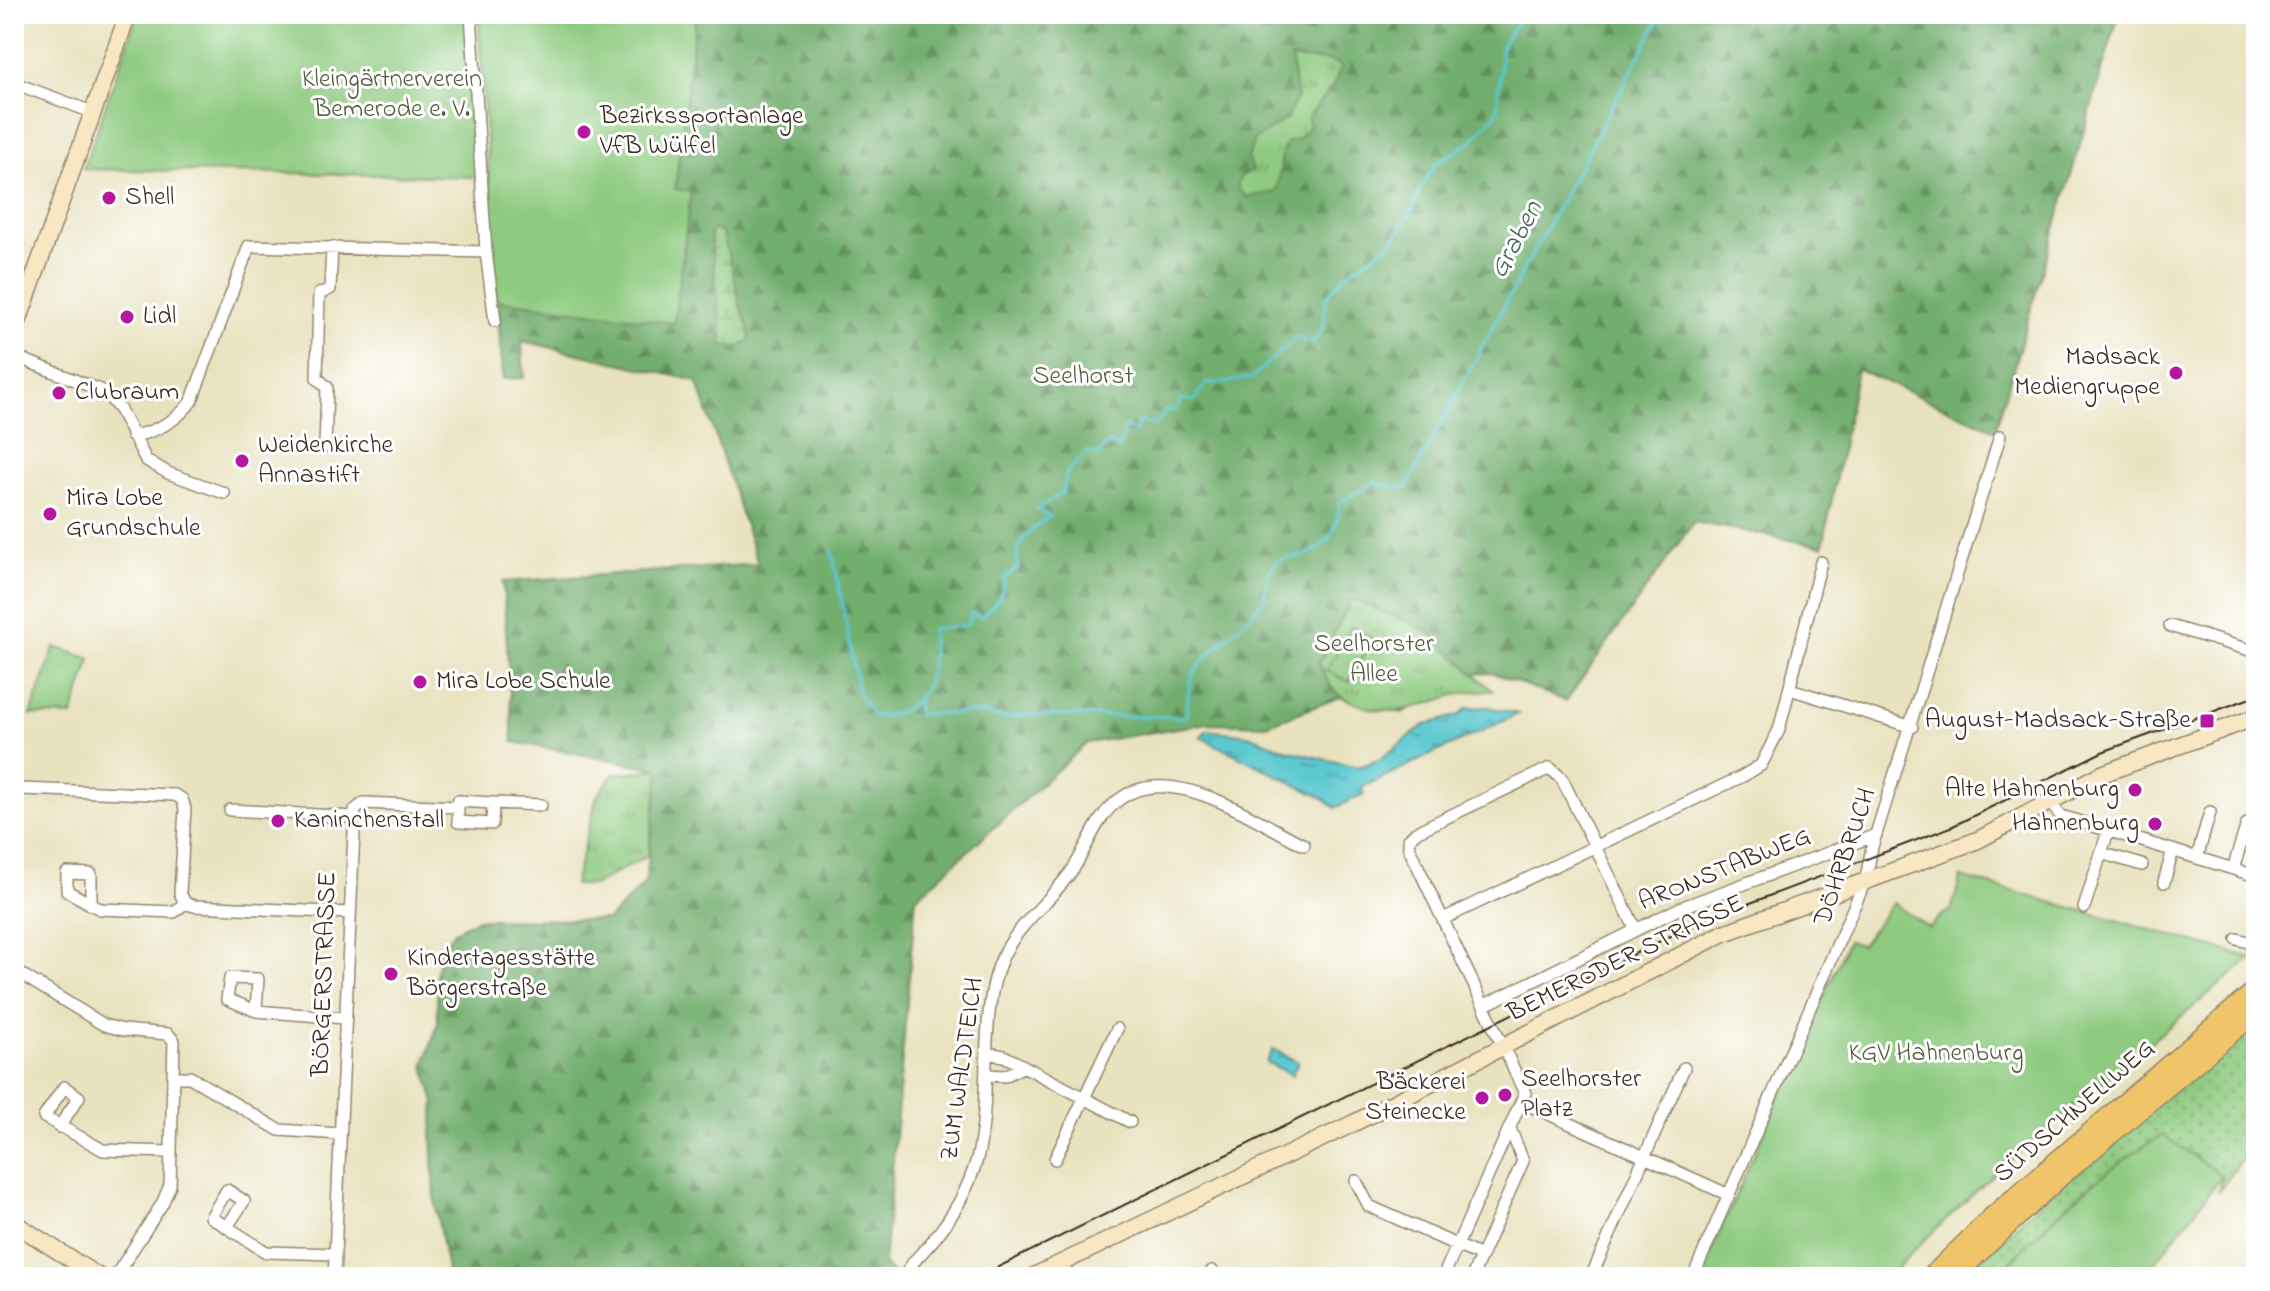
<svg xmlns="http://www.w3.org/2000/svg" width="2270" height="1291" viewBox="0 0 2270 1291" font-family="'Indie Flower',sans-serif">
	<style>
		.grass { fill: url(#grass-dots); stroke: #647a4f; stroke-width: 2 }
		.forest { fill: url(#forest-firs); stroke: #566c46; stroke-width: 2 }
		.wetland { fill: url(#wetland-marsh); stroke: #647a4f; stroke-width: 2 }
		.park { fill: url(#park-tufts); stroke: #647a4f; stroke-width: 2 }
		.garden { fill: #8eca80; stroke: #647a4f; stroke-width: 2 }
		.water { fill: url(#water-ripples); stroke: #4c7a77; stroke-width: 2 }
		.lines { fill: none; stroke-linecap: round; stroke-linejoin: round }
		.stream { stroke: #5cc9d0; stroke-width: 3 }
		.street-casing { stroke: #92866e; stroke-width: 14 }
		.secondary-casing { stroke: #92866e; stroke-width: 19 }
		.highway-casing { stroke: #92866e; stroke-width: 23 }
		.street { stroke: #fff; stroke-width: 11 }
		.secondary { stroke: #f9e7c3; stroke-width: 16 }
		.highway { stroke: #f0c469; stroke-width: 20 }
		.tram { stroke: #3b2a1e; stroke-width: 2 }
		.poi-dot { fill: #b5179e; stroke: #fff; stroke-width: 3 }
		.labels { text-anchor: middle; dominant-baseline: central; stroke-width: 6; stroke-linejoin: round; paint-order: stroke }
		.park-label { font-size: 26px; fill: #545a3b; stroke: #fff }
		.poi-label { font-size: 26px; fill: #3b2a1e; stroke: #fff; text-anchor: start }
		.street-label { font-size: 26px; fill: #3b2a1e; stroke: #fff }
		.water-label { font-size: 28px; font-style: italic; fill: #47625c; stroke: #fff }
	</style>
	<defs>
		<pattern id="grass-dots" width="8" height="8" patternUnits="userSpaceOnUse" patternTransform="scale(2)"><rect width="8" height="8" fill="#8eca80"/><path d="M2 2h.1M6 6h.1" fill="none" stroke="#75a468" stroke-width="1.8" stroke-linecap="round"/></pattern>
		<pattern id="forest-firs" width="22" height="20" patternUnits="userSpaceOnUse" patternTransform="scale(2)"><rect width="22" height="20" fill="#72ae6e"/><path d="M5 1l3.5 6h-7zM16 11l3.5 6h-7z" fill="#5f8e5a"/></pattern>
		<pattern id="wetland-marsh" width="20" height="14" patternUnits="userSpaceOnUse" patternTransform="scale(2)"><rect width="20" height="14" fill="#8eca80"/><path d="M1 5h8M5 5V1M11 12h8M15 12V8" fill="none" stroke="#75a468"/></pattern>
		<pattern id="park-tufts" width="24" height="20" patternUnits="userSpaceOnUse" patternTransform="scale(2)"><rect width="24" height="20" fill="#8eca80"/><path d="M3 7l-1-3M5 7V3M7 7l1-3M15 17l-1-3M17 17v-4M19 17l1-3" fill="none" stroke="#75a468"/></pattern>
		<pattern id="water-ripples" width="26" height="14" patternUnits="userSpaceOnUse" patternTransform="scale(2)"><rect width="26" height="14" fill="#5cc9d0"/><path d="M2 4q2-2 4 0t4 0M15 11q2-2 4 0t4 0" fill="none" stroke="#4da3a8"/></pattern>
	</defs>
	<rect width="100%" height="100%" fill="#fff"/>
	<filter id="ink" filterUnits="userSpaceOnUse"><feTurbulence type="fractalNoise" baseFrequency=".0125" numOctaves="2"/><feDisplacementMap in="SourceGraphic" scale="16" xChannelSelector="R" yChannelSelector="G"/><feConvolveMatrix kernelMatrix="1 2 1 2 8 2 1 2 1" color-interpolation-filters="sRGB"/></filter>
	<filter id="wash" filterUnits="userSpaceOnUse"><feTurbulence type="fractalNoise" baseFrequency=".006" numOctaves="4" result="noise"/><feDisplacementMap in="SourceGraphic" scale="32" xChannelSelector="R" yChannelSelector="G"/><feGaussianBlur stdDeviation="1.8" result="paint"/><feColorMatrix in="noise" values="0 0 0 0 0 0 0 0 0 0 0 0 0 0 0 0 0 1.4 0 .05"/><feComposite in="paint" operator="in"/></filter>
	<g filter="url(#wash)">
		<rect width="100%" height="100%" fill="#e9e2bf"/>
		<path class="grass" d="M 2256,1022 L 2256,1141 L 2218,1192 L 2222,1176 L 2016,1255 L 1999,1277 L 1962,1277 L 2042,1201 Z"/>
		<path class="forest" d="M 696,14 L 2119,14 L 1995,430 L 1857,369 L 1823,546 L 1694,522 L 1566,701 L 1493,673 L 1465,674 L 1402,713 L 1340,697 L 1267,725 L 1208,723 L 1087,743 L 916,898 L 884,1264 L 897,1277 L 448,1277 L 435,1203 L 432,1132 L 435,1102 L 424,1066 L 438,1022 L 436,976 L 440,951 L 454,931 L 478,919 L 608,920 L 645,883 L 660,769 L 513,742 L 503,582 L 758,564 L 697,381 L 522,341 L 524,378 L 503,379 L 497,300 L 691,192 L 675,190 Z"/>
		<path class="wetland" d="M 714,229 L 722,233 C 730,257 735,279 740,304 C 743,318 752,325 749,341 L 737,348 L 723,345 L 710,233 Z"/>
		<path class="park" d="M 1291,58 L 1330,61 L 1342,66 L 1334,84 L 1308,117 L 1309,127 L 1299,138 L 1287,142 L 1282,155 L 1277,192 L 1246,197 L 1237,188 L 1241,176 L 1253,170 L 1248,158 L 1254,140 L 1286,119 L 1297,98 Z
			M 1352,599 L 1425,629 L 1493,691 C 1447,687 1411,722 1366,707 C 1335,697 1332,691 1319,663 Z
			M 660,769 L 648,855 L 594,885 L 574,885 L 597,796 L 614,774 Z"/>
		<path class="garden" d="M 138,14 L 467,14 L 479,177 L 83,169 Z
			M 478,14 L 696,14 L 675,189 L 691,192 L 674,323 L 497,300 Z
			M 1350,627 L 1372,638 L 1350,682 L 1327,671 Z
			M 55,647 L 91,659 L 72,716 L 31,715 Z
			M 1961,877 L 2252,958 C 2128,1062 2001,1160 1888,1277 L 1700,1277 L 1848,941 L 1861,945 L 1893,903 L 1929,928 L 1943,914 L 1951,911 Z
			M 2163,1135 L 2222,1176 L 2144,1277 L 1999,1277 C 2039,1226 2107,1166 2163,1135 Z"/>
		<path class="water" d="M 1488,707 L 1518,714 L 1362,787 L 1364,794 L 1335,808 L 1325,799 L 1200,737 L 1207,730 L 1248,735 L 1290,751 L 1358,767 L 1379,760 L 1425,725 L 1460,715 L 1467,708 Z
			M 1273,1049 L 1298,1062 L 1292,1075 L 1266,1062 Z"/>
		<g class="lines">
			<path class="stream" d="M 832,551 L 859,694 L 874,716 C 928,716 935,673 931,629 L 967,625 L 971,613 L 981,617 L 1000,598 L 1005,577 L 1018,568 C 1013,540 1029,532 1050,516 L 1037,510 L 1063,492 L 1067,472 L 1087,452 L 1098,456 L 1109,443 L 1120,447 L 1125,426 L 1136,432 L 1139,420 L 1154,425 L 1167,410 L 1176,410 L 1182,399 L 1194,401 L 1208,382 C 1224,387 1235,378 1252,378 L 1296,337 L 1312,344 L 1323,328 L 1326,297 L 1346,274 L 1391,243 L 1414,208 L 1418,192 L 1436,163 L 1470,143 L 1497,112 L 1502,44 L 1523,14
				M 917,698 L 918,714 L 978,713 L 1005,718 L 1026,715 L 1186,717 C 1188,706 1187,692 1191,680 C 1196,660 1246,624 1261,603 C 1269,590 1263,574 1275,563 C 1283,556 1295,559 1305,555 C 1329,547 1339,527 1339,503 L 1373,483 L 1406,488 L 1662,14"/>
		</g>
	</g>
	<g filter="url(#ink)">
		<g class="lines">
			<g class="street-casing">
				<path id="street" d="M 471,14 L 486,252 L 495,321
					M 14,83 L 92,112
					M 14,356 L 105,392 L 120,410 L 146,460 L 168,473 L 224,493
					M 132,436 C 154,433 179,420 192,400 L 249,246 L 486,252
					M 325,447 L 327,387 L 317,378 L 319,294 L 330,289 L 332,247
					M 2170,626 L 2256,652
					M 1790,689 L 1912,727
					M 2049,802 L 2061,816 L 2256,876
					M 493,803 L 541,805
					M 230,810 L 353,817
					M 14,832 L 15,797 L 22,789 L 175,795 L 182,799 L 185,809 L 180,893 L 185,903 L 194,906 L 350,913
					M 2101,853 L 2142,865
					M 2197,858 L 2210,812
					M 2233,869 L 2247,824
					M 2164,882 L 2173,850
					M 91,905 L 91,874 L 67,873 L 67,891 L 100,909 L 174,912 L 185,903
					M 2084,908 L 2108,831
					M 1443,919 L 1743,776 L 1761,765 L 1779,730 L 1821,562
					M 2237,939 L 2256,944
					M 14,975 L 24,976 L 104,1025 L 123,1030 L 168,1034 L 174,1041 L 170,1185 L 162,1204 L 115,1277
					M 1485,1005 L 1680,908 L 1876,835
					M 256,1011 L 258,979 L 230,978 L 227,999 L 256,1011 L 345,1018
					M 988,1053 L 1004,1056 L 1130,1122
					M 987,1075 L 1005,1076 L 1024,1066
					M 174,1077 L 190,1077 L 279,1130 L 340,1134
					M 1522,1102 L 1729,1195
					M 59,1127 L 79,1097 L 64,1087 L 44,1117 L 103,1150 L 170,1152
					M 1055,1159 L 1117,1029
					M 1356,1181 L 1369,1206 L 1481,1256
					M 227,1227 L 211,1217 L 227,1190 L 244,1201 L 227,1227 L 266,1252 L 335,1254
					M 1212,1271 L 1217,1277
					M 334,1277 L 355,810 L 364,803 L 458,807 L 458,801 L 493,803 L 492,824 L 458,822 L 458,807
					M 905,1277 C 911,1261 924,1252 934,1239 C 953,1216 969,1187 977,1159 C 993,1097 977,1008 1004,954 C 1021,921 1052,900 1073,869 C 1087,848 1095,820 1115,803 C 1166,757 1253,820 1304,845
					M 1443,1277 L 1525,1093 L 1409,848 L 1409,839 L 1416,832 L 1550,768 L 1562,779 L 1636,930
					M 1472,1277 L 1523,1161 L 1510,1128
					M 1591,1277 L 1684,1068
					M 1693,1277 L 1866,879 L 1872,847 L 2000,436"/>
			</g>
			<g class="secondary-casing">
				<path id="secondary" d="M 14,333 L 128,14
					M 14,1223 L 99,1277
					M 1032,1277 L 1354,1123 L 1724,933 L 1978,840 L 2102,774 L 2256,717"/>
			</g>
			<g class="highway-casing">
				<path id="highway" d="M 1932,1277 L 1993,1217 L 2256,991
					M 1952,1277 L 2061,1175 L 2256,1011"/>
			</g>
			<use href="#street" class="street"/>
			<use href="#secondary" class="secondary"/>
			<use href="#highway" class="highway"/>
			<path class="tram" d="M 978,1277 L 1695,924 L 1951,827 L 2102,752 L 2256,696"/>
		</g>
	</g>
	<g class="poi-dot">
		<circle cx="584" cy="132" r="8"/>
		<circle cx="109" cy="198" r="8"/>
		<circle cx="127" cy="317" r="8"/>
		<circle cx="2176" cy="373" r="8"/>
		<circle cx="59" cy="393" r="8"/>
		<circle cx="242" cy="461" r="8"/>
		<circle cx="50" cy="514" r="8"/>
		<circle cx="420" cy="682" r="8"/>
		<rect x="2199" y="713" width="16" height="16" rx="4"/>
		<circle cx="2135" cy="790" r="8"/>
		<circle cx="278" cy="821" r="8"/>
		<circle cx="2155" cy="824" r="8"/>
		<circle cx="391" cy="974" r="8"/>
		<circle cx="1505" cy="1095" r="8"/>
		<circle cx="1482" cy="1098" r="8"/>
	</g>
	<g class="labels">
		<g class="park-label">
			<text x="392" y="80">Kleingärtnerverein<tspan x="392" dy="30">Bemerode e. V.</tspan></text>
			<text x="1083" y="377">Seelhorst</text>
			<text x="1374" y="645">Seelhorster<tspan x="1374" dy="30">Allee</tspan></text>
			<text x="1936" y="1054">KGV Hahnenburg</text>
		</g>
		<g class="poi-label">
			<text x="600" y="117">Bezirkssportanlage<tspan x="600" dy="30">VfB Wülfel</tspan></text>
			<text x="125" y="198">Shell</text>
			<text x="143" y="317">Lidl</text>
			<text x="2160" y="358" text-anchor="end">Madsack<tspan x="2160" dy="30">Mediengruppe</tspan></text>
			<text x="75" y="393">Clubraum</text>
			<text x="258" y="446">Weidenkirche<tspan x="258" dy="30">Annastift</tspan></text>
			<text x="66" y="499">Mira Lobe<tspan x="66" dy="30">Grundschule</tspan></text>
			<text x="436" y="682">Mira Lobe Schule</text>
			<text x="2191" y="721" text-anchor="end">August-Madsack-Straße</text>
			<text x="2119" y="790" text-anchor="end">Alte Hahnenburg</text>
			<text x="294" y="821">Kaninchenstall</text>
			<text x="2139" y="824" text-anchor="end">Hahnenburg</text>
			<text x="407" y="959">Kindertagesstätte<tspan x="407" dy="30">Börgerstraße</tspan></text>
			<text x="1521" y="1080">Seelhorster<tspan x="1521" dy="30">Platz</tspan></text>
			<text x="1466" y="1083" text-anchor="end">Bäckerei<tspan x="1466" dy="30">Steinecke</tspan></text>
		</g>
		<g class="street-label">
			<text transform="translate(1846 857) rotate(-71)">DÖHRBRUCH</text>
			<text transform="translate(1725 870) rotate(-22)">ARONSTABWEG</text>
			<text transform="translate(1626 959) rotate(-26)">BEMERODER STRASSE</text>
			<text transform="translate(325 974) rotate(-88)">BÖRGERSTRASSE</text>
			<text transform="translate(963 1069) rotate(-82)">ZUM WALDTEICH</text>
			<text transform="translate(2075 1112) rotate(-41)">SÜDSCHNELLWEG</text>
		</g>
		<g class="water-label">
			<text transform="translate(1517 240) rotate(-62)">Graben</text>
		</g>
	</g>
	<rect width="2270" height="1291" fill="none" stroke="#fff" stroke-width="48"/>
</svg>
